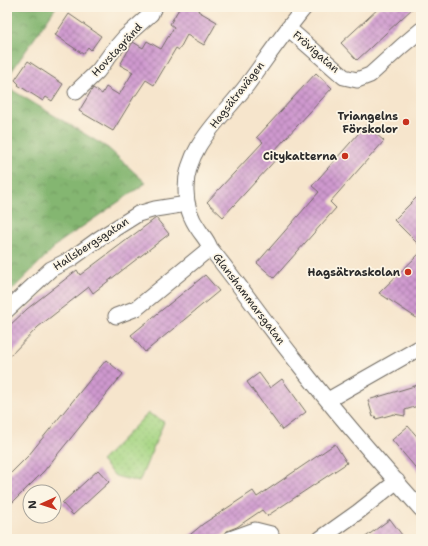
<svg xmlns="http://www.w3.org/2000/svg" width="428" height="546" viewBox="0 0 428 546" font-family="'Shantell Sans',sans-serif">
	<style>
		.green { fill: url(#green-dots); stroke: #688057 }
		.forest { fill: url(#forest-crowns); stroke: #58704e }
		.building { fill: url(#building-cross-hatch) }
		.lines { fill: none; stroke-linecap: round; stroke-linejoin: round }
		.street-casing { stroke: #726c63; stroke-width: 17 }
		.street { stroke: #fff; stroke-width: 15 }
		.poi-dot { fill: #c8321e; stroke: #fcf5e5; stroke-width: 1.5 }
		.labels { text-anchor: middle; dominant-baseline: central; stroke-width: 3.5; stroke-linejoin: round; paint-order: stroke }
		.street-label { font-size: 11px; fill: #2b2b2b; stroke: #fcf5e5 }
		.poi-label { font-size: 11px; font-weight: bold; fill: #2b2b2b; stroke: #fcf5e5; text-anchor: end }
	</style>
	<defs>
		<pattern id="green-dots" width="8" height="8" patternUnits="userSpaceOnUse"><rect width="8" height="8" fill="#a6d583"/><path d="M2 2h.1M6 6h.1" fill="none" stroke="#8fb771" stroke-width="1.8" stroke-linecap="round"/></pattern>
		<pattern id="forest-crowns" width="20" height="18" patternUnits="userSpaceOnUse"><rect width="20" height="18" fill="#84b671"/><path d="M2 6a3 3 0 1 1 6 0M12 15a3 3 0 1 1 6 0" fill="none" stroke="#6c945d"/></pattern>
		<pattern id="building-cross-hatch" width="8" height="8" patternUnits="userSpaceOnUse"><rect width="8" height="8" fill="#cf99cf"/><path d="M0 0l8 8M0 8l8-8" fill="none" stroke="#a87da8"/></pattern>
	</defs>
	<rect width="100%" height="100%" fill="#fcf5e5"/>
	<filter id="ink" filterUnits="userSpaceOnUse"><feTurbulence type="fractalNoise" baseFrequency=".025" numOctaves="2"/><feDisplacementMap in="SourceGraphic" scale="8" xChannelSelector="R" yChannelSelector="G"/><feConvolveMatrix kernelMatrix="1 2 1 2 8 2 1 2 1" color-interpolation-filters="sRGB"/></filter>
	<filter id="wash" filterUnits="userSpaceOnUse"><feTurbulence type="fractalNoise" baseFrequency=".012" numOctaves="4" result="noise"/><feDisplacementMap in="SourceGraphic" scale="16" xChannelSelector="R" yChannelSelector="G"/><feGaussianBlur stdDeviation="0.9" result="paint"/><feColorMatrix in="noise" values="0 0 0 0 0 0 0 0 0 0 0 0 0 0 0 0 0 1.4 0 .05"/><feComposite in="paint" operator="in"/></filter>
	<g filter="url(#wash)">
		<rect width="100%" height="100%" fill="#f6e5cc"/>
		<path class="green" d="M 148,413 L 164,422 L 139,482 L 115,476 L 101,461 Z"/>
		<path class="forest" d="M 7,7 L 56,7 L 7,78 Z
			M 7,87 L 108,148 L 146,183 L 60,242 L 7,295 Z"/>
		<g id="blocks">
			<path class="building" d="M 180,7 L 200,7 L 198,11 L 217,22 L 204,45 L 187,35 L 179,50 L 176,48 L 154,85 L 146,80 L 136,95 L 135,95 L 113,131 L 79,111 L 93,88 L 102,94 L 106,87 L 119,95 L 133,72 L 120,65 L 133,42 L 143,48 L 147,41 L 161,49 L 174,27 L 170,24 Z
				M 380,7 L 414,7 L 357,60 L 341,43 Z
				M 69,14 L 101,36 L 91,50 L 88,47 L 83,54 L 55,35 Z
				M 28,61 L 63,84 L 52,101 L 46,97 L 43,101 L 18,85 L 19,84 L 15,80 Z
				M 316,73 L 332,88 L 274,151 L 279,156 L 223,217 L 207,202 L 263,142 L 257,137 Z
				M 366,125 L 384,141 L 330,202 L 336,208 L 274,278 L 257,263 L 319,192 L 312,186 Z
				M 421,193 L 421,247 L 394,220 Z
				M 156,218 L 169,234 L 93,293 L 89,287 L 38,327 L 7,359 L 7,328 L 27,309 L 77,270 L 80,275 Z
				M 421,252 L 421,321 L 379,293 Z
				M 205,275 L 219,291 L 145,352 L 131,335 Z
				M 106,360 L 123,374 L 44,471 L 7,508 L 7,477 L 28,456 Z
				M 259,373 L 270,388 L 282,379 L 306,412 L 282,430 L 247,382 Z
				M 421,384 L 421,405 L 405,410 L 405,416 L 394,414 L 376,419 L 375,416 L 373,417 L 368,400 Z
				M 408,426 L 421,441 L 421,474 L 392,440 Z
				M 335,444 L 347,463 L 267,516 L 262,510 L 237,527 L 227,531 L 218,539 L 185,539 L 203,524 L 253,491 L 257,497 Z
				M 98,470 L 109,482 L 73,515 L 62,503 Z
				M 390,519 L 405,539 L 363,539 Z"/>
		</g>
	</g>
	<g filter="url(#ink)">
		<use href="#blocks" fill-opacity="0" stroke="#726c63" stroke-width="1"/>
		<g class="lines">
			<g class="street-casing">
				<path id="street" d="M 305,7 C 284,32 266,59 247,85 C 223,117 185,147 186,190 C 186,205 191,219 199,230 C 203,236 208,241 210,248 C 240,285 267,325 297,362 C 336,413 378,461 421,509
					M 288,28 L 344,77 L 357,80 L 370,75 L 402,46 L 421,30
					M 76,92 L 98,71 L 112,52 L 125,37 L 151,14 L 153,8 L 155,7
					M 7,310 L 51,269 L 71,259 L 100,238 L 138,214 L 155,209 L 187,204
					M 116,316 L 137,308 L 210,248
					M 328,400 L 421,347
					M 230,539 L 255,530 L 271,534 L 272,539
					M 320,539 L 358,512 L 397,481"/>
			</g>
			<use href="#street" class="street"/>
		</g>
	</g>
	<g class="poi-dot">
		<circle cx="406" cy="122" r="4"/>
		<circle cx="345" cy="156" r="4"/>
		<circle cx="408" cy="272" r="4"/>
	</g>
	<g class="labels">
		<g class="street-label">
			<text transform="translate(117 50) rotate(-47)">Hovstagränd</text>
			<text transform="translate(316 52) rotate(41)">Frövigatan</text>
			<text transform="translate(237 95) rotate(-52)">Hagsätravägen</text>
			<text transform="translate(91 244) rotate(-33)">Hallsbergsgatan</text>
			<text transform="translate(249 299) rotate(53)">Glanshammarsgatan</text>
		</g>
		<g class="poi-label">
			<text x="398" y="116">Triangelns<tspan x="398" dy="13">Förskolor</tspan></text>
			<text x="337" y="156">Citykatterna</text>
			<text x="400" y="272">Hagsätraskolan</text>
		</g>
	</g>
	<rect width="428" height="546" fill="none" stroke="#fcf5e5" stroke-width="24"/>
	<g transform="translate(42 504) rotate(267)"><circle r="19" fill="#fcf5e5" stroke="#a8a49b"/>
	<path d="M0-3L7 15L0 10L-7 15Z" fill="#c8321e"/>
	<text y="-6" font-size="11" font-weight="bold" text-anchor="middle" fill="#2b2b2b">N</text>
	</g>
</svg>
